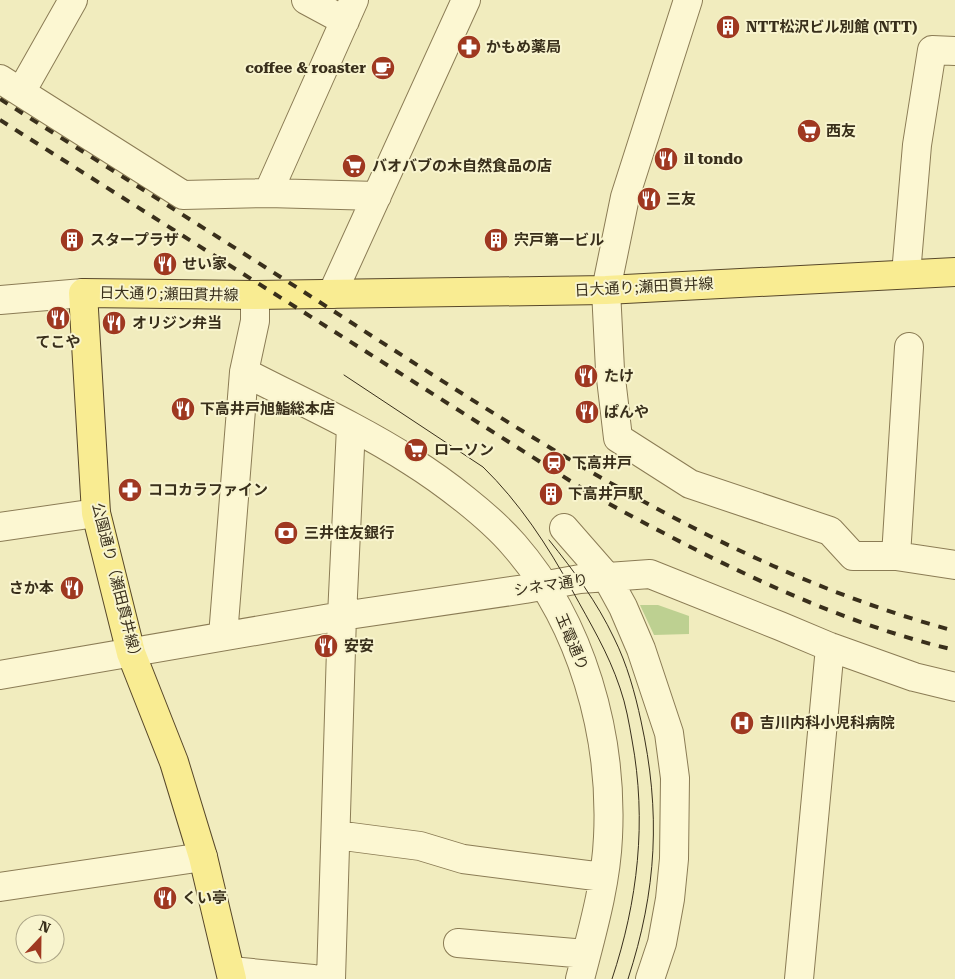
<svg xmlns="http://www.w3.org/2000/svg" width="955" height="979" viewBox="0 0 955 979" font-family="'Roboto Serif','Noto Sans JP',serif">
	<style>
		.green { fill: #bdd091 }
		.lines { fill: none; stroke-linecap: round; stroke-linejoin: round }
		.minor-casing { stroke: #8b7c55; stroke-width: 30 }
		.major-casing { stroke: #58482a; stroke-width: 30 }
		.minor { stroke: #fcf7d2; stroke-width: 28 }
		.major { stroke: #f9ec92; stroke-width: 28 }
		.tram { stroke: #392f1b; stroke-width: 1 }
		.rail { stroke: #392f1b; stroke-width: 4; stroke-dasharray: 9 9; stroke-linecap: butt }
		.labels { text-anchor: middle; dominant-baseline: central; stroke-width: 4; stroke-linejoin: round; paint-order: stroke }
		.poi-label { font-size: 15px; font-weight: bold; fill: #392f1b; stroke: #f8f4ce; text-anchor: start }
		.street-label { font-size: 15px; fill: #392f1b; stroke: #f8f4ce }
	</style>
	<rect width="100%" height="100%" fill="#f1ecbe"/>
	<path class="green" d="M 640,605 L 658,605 L 689,616 L 689,634 L 654,635 Z"/>
	<g class="lines">
		<g class="minor-casing">
			<path id="minor" d="M 306,0 L 345,21
				M 688,0 L 625,197 L 606,290 L 610,370 L 618,438 L 690,484 L 830,531 L 853,556 L 896,556 L 955,565
				M 0,79 L 183,195 L 268,193 L 377,196
				M 21,92 L 73,0
				M 268,193 L 354,0
				M 906,274 L 917,145 L 932,50 L 955,51
				M 332,294 L 466,0
				M 0,300 L 83,293
				M 244,372 C 300,401 358,427 411,461 C 443,481 489,516 514,545 C 582,623 613,735 608,837 C 606,885 592,932 580,979
				M 0,527 L 96,513
				M 564,528 L 606,576 L 623,607 L 641,649 L 669,733 L 675,778 L 674,859 L 670,899 L 662,943 L 650,979
				M 896,556 L 909,347
				M 223,636 L 244,372 L 255,321 L 255,295
				M 0,675 L 342,616 L 525,589 L 580,579 L 650,574 L 780,626 L 830,647 L 914,677 L 955,687
				M 336,835 L 420,846 L 463,859 L 603,877
				M 0,887 L 203,857
				M 458,943 L 586,954
				M 231,971 L 313,979
				M 331,979 L 342,616 L 351,427
				M 799,979 L 830,647"/>
		</g>
		<g class="major-casing">
			<path id="major" d="M 232,979 L 203,857 L 174,762 L 131,653 L 96,513 L 83,293 L 255,295 L 606,290 L 955,272"/>
		</g>
		<use href="#minor" class="minor"/>
		<use href="#major" class="major"/>
		<path class="tram" d="M 344,375 L 483,467 C 519,502 548,546 572,590 C 590,623 608,652 620,688 C 626,705 629,723 632,740 C 647,821 638,901 612,979
			M 549,540 C 574,571 597,602 614,638 C 627,664 635,693 641,721 C 661,812 657,890 628,979"/>
		<path class="rail" d="M 0,99 C 124,178 249,256 372,336 C 556,454 742,574 955,631
			M 0,120 L 591,494 C 704,556 829,621 955,650"/>
	</g>
	<defs>
		<g id="building-disc" transform="scale(1.25)"><circle r="9.5" fill="#9f3820" stroke="#f8f4ce"/><path d="M-4-6H4V6H1V3H-1V6H-4ZM-2.5-4.3h1.7v1.8h-1.7ZM.8-4.3h1.7v1.8H.8ZM-2.5-1h1.7V.8h-1.7ZM.8-1h1.7V.8H.8Z" fill="#fff"/></g>
		<g id="pharmacy-disc" transform="scale(1.25)"><circle r="9.5" fill="#9f3820" stroke="#f8f4ce"/><path d="M-2-6h4v4h4v4h-4v4h-4v-4h-4v-4h4Z" fill="#fff"/></g>
		<g id="cafe-disc" transform="scale(1.25)"><circle r="9.5" fill="#9f3820" stroke="#f8f4ce"/><path d="M-5.5-4.5H6V0H3Q3 3.5 0 3.5H-2.5Q-5.5 3.5-5.5 0ZM3-3.2v2h1.7v-2ZM-6 4.5H4V6H-6Z" fill="#fff"/></g>
		<g id="supermarket-disc" transform="scale(1.25)"><circle r="9.5" fill="#9f3820" stroke="#f8f4ce"/><path d="M-6-5.5h2.5l.6 2H6L4.5 2H-2.5L-4.4-4H-6ZM-1.5 3.2a1.3 1.3 0 1 0 .1 0ZM3 3.2a1.3 1.3 0 1 0 .1 0Z" fill="#fff"/></g>
		<g id="restaurant-disc" transform="scale(1.25)"><circle r="9.5" fill="#9f3820" stroke="#f8f4ce"/><path d="M-5-6h1v4h1v-4h1v4h1v-4h1v5L-1.5 .5V6h-2V.5L-5-1ZM5-6V6H3V1.5H1.5Q1.5-4 5-6Z" fill="#fff"/></g>
		<g id="station-disc" transform="scale(1.25)"><circle r="9.5" fill="#9f3820" stroke="#f8f4ce"/><path d="M-3-6H3Q5-6 5-4V2Q5 4 3 4L4.5 6H3L1.5 4h-3L-3 6H-4.5L-3 4Q-5 4-5 2V-4Q-5-6-3-6ZM-3.5-4v3h7v-3ZM-3.5 1v1.5H-2V1ZM2 1v1.5H3.5V1Z" fill="#fff"/></g>
		<g id="bank-disc" transform="scale(1.25)"><circle r="9.5" fill="#9f3820" stroke="#f8f4ce"/><path d="M-6-4H6V4H-6ZM0-2.3a2.3 2.3 0 1 0 0 4.6a2.3 2.3 0 1 0 0-4.6Z" fill="#fff"/></g>
		<g id="hospital-disc" transform="scale(1.25)"><circle r="9.5" fill="#9f3820" stroke="#f8f4ce"/><path d="M-5-5h3v3.5h4V-5h3V5h-3V1.5h-4V5h-3Z" fill="#fff"/></g>
	</defs>
	<g fill-rule="evenodd">
		<use href="#building-disc" x="728" y="27"/>
		<use href="#pharmacy-disc" x="469" y="47"/>
		<use href="#cafe-disc" x="383" y="68"/>
		<use href="#supermarket-disc" x="809" y="131"/>
		<use href="#restaurant-disc" x="666" y="159"/>
		<use href="#supermarket-disc" x="354" y="166"/>
		<use href="#restaurant-disc" x="649" y="199"/>
		<use href="#building-disc" x="72" y="240"/>
		<use href="#building-disc" x="496" y="240"/>
		<use href="#restaurant-disc" x="165" y="264"/>
		<use href="#restaurant-disc" x="58" y="318"/>
		<use href="#restaurant-disc" x="114" y="323"/>
		<use href="#restaurant-disc" x="586" y="376"/>
		<use href="#restaurant-disc" x="183" y="409"/>
		<use href="#restaurant-disc" x="587" y="412"/>
		<use href="#supermarket-disc" x="416" y="450"/>
		<use href="#station-disc" x="554" y="463"/>
		<use href="#pharmacy-disc" x="130" y="490"/>
		<use href="#building-disc" x="551" y="494"/>
		<use href="#bank-disc" x="286" y="533"/>
		<use href="#restaurant-disc" x="72" y="588"/>
		<use href="#restaurant-disc" x="326" y="646"/>
		<use href="#hospital-disc" x="742" y="723"/>
		<use href="#restaurant-disc" x="165" y="898"/>
	</g>
	<g class="labels">
		<g class="poi-label">
			<text x="746" y="27">NTT松沢ビル別館 (NTT)</text>
			<text x="486" y="47">かもめ薬局</text>
			<text x="366" y="68" text-anchor="end">coffee &amp; roaster</text>
			<text x="826" y="131">西友</text>
			<text x="684" y="159">il tondo</text>
			<text x="372" y="166">バオバブの木自然食品の店</text>
			<text x="666" y="199">三友</text>
			<text x="90" y="240">スタープラザ</text>
			<text x="514" y="240">宍戸第一ビル</text>
			<text x="182" y="264">せい家</text>
			<text x="132" y="323">オリジン弁当</text>
			<text x="58" y="342" text-anchor="middle">てこや</text>
			<text x="604" y="376">たけ</text>
			<text x="200" y="409">下高井戸旭鮨総本店</text>
			<text x="604" y="412">ぱんや</text>
			<text x="434" y="450">ローソン</text>
			<text x="572" y="463">下高井戸</text>
			<text x="148" y="490">ココカラファイン</text>
			<text x="568" y="494">下高井戸駅</text>
			<text x="304" y="533">三井住友銀行</text>
			<text x="54" y="588" text-anchor="end">さか本</text>
			<text x="344" y="646">安安</text>
			<text x="760" y="723">吉川内科小児科病院</text>
			<text x="182" y="898">くい亭</text>
		</g>
		<g class="street-label">
			<text transform="translate(644 287) rotate(-3)">日大通り;瀬田貫井線</text>
			<text transform="translate(169 294) rotate(1)">日大通り;瀬田貫井線</text>
			<text transform="translate(117 583) rotate(76)">公園通り（瀬田貫井線）</text>
			<text transform="translate(551 585) rotate(-9)">シネマ通り</text>
			<text transform="translate(572 642) rotate(67)">玉電通り</text>
		</g>
	</g>
	<g transform="translate(40 939) rotate(22)"><circle r="24" fill="#f8f4ce" stroke="#aca586"/>
	<path d="M0-4L9 19L0 12L-9 19Z" fill="#9f3820"/>
	<text y="-8" font-size="14" font-weight="bold" text-anchor="middle" fill="#392f1b">N</text>
	</g>
</svg>
